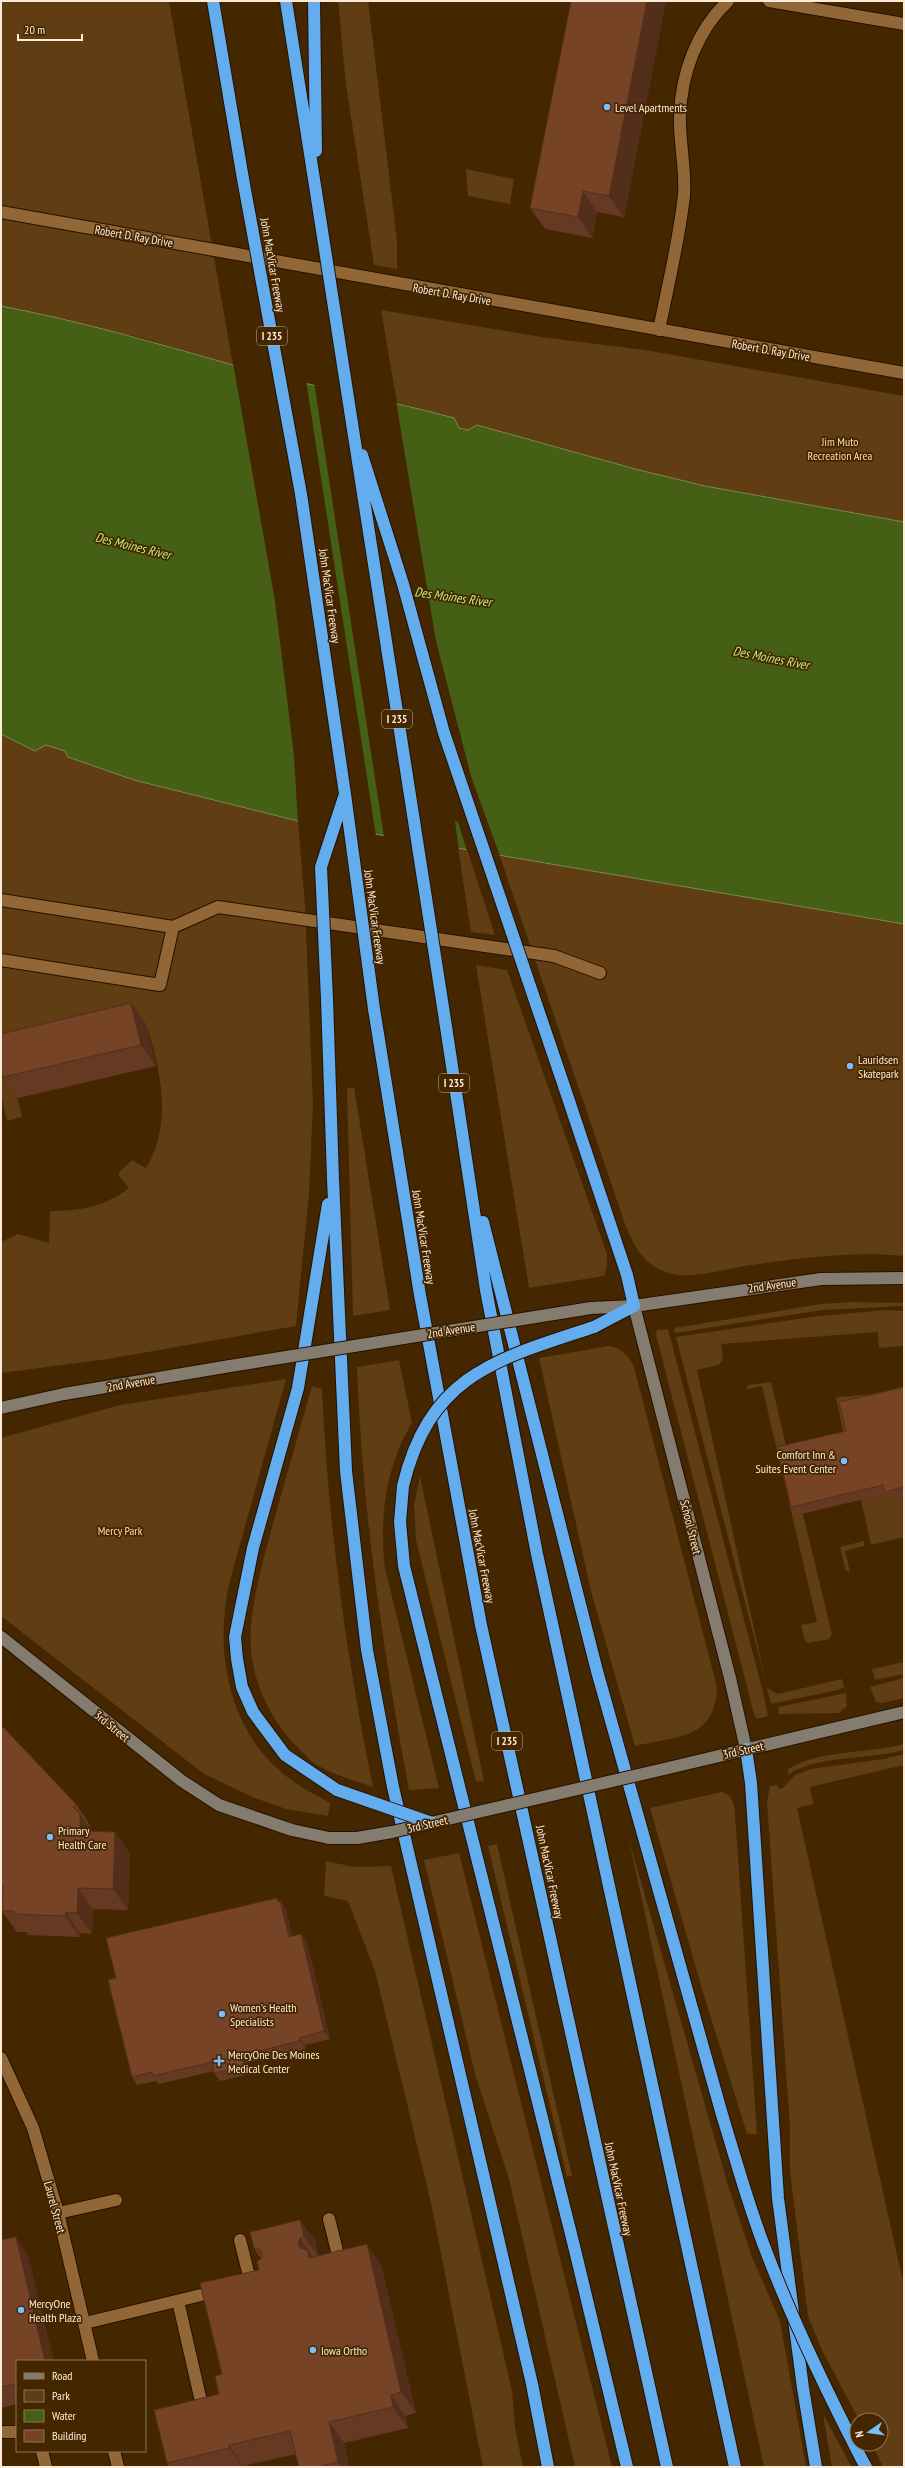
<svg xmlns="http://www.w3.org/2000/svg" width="905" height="2468" viewBox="0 0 905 2468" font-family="'PT Sans Narrow',sans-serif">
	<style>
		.green { fill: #603d13 }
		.water { fill: #456015; stroke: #7c8a50 }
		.pier { fill: #442701 }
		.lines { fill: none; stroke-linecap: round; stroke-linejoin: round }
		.lane-casing { stroke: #251100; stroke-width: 14 }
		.street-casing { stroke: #251100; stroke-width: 14 }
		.secondary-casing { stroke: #251100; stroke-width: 14 }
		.highway-casing { stroke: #251100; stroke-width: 14 }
		.lane { stroke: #916738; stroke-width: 12 }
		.street { stroke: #916738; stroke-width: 12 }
		.secondary { stroke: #837c6f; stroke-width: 12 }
		.highway { stroke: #63adef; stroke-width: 12 }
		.secondary-bridge-casing { stroke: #251100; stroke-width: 14; stroke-linecap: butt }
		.highway-bridge-casing { stroke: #251100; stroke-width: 14; stroke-linecap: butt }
		.secondary-bridge { stroke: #837c6f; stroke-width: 12 }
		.highway-bridge { stroke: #63adef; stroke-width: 12 }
		.wall { fill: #663a22 }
		.shaded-wall { fill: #532f1b }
		.building { fill: #774327; stroke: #532f1b }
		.poi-dot { fill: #7dbef9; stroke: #442701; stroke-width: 1.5 }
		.labels { text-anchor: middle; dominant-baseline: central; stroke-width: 3.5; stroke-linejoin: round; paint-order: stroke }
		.shield { fill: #442701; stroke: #c6b098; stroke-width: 1 }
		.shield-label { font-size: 11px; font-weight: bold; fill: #feebd8 }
		.poi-label { font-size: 12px; fill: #feebd8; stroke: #442701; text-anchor: start }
		.street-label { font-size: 12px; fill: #feebd8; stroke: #442701 }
		.park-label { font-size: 12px; fill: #fed9b3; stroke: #442701 }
		.water-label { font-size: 13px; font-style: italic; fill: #beef74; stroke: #442701 }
	</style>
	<rect width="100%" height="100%" fill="#442701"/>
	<path class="green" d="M 1,1 L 169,1 L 233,365 L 142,338 L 1,306 Z
		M 338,1 L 368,1 L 397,241 L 397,269 L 374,265 L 346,85 Z
		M 466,169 L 514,179 L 510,204 L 468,196 Z
		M 381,310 L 541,337 L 645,350 L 904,396 L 904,522 L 705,486 L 635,469 L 477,425 L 468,430 L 459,428 L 454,418 L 397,403 Z
		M 1,734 L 26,747 L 46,745 L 65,751 L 68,757 L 134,780 L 298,821 L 305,905 L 313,1105 L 309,1194 L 296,1326 L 108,1359 L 1,1373 L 1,1242 L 18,1234 L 49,1243 L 50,1211 C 80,1211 104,1207 129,1188 L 119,1176 L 119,1172 L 132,1160 L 146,1168 C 173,1124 161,1071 146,1024 L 8,1057 L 22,1117 L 7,1121 L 1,1095 Z
		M 458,848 L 467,849 L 495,935 L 471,932 Z
		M 499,854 L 904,924 L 904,1256 C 854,1251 801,1258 752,1265 C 729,1268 695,1279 673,1274 C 646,1268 636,1250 626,1227 Z
		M 476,965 L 507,970 L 607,1254 L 607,1267 L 604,1276 L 529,1288 Z
		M 354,1087 L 390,1310 L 353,1316 L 347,1089 Z
		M 850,1302 L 904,1303 L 904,1306 L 822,1310 L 675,1333 L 674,1328 L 822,1304 Z
		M 887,1310 L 904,1311 L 904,1346 L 879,1348 L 878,1332 L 721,1344 L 723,1360 L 718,1365 L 697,1370 L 766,1683 L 676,1337 L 819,1316 Z
		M 668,1329 L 763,1692 L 768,1716 L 757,1719 L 754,1714 L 656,1335 L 657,1330 Z
		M 609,1346 C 623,1349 628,1355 634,1367 L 717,1687 C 715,1740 677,1736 635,1746 L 591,1591 L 539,1358 Z
		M 399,1360 L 412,1423 C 386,1465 379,1519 385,1568 L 439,1788 L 409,1790 C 383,1650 362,1510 357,1367 Z
		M 286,1379 L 229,1584 C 215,1648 227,1724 279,1770 C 294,1784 312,1793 330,1803 L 328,1816 L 286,1809 L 255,1798 L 204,1774 L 1,1616 L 1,1438 L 120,1405 Z
		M 771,1382 L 788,1454 L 785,1467 L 781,1468 L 762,1386 L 746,1390 L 748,1385 Z
		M 312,1386 L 322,1389 C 328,1523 346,1656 373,1787 C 353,1780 333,1775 314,1763 C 309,1760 304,1753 299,1749 C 267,1717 247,1672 251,1626 C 254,1590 265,1555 274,1520 C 287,1475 299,1431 312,1386 Z
		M 863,1395 L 865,1405 L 851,1439 L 844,1436 L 836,1397 Z
		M 420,1476 L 484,1781 L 476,1782 L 416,1540 L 414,1505 Z
		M 889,1493 L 891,1500 L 904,1496 L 904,1537 L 871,1545 L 861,1500 Z
		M 794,1502 L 803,1514 L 832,1634 L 829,1639 L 809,1643 L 805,1641 L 801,1625 L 817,1622 L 789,1503 Z
		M 864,1541 L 864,1546 L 845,1551 L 850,1572 L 846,1571 L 840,1547 Z
		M 904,1662 L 904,1674 L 875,1680 L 872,1669 Z
		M 904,1678 L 904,1698 L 883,1703 L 876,1702 L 870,1687 Z
		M 842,1679 L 844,1687 L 838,1690 L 771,1704 L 767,1688 L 778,1694 Z
		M 846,1693 L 847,1706 L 839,1713 L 779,1714 L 778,1707 Z
		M 904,1744 L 904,1750 L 900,1751 C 867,1760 816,1755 788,1775 L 788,1769 C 822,1749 867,1754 904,1744 Z
		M 904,1754 L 904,1765 L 810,1787 L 813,1804 L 797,1808 L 904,2286 L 904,2467 L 883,2467 L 872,2444 L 881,2444 L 881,2420 L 859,2420 L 822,2350 L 808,2316 L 790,2172 L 790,2128 L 767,1802 L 770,1786 L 777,1785 L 779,1789 L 783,1788 L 795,1775 L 811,1769 L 884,1759 Z
		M 722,1792 C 733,1796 734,1803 735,1814 L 757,2134 L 747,2134 L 702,1989 L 650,1808 Z
		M 629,1840 L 728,2185 L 752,2257 L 780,2321 L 806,2467 L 764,2467 Z
		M 497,1844 L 572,2176 L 567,2177 L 488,1846 Z
		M 459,1853 L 612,2467 L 575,2467 L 509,2179 L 475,2074 L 424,1860 Z
		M 326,1861 L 354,1867 L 391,1866 L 512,2391 L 515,2427 L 523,2467 L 483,2467 L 431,2203 L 375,1971 L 348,1901 L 324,1896 Z
		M 823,2414 L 850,2464 L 852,2467 L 832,2467 Z"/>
	<path class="water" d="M 1,306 C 80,321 156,343 233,365 C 306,386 381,398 454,418 L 459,428 L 468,430 L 477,425 L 635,469 L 705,486 L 904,522 L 904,924 L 298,821 L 134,780 L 68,757 L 65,751 L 46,745 L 35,751 L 1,734 Z"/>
	<path class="pier" d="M 233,363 L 306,380 L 376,836 L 298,823 L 294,756 L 275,601 Z
		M 314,382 L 396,401 L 436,641 L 471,776 L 500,856 L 467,851 L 458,822 L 455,821 L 459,850 L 384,837 Z"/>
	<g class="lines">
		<g class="lane-casing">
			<path id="lane" d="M 659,330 C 668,285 679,241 684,195 C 686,169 679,142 680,116 C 681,74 697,30 728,1
				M 1,900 L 173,927 L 160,985 L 1,960
				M 173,927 L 218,907 L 554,956 L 600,973
				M 58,2213 L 116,2200
				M 329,2219 L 339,2259 L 331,2261
				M 240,2240 L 250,2280 L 243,2283
				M 178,2301 L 200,2397
				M 85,2323 L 218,2291
				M 1,2432 L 17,2432
				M 42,2451 L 46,2467"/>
		</g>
		<g class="street-casing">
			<path id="street" d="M 769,1 L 904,24
				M 1,212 L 904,373
				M 1,2058 L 33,2128 L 58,2213 L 93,2361
				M 114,2451 L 118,2467"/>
		</g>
		<g class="secondary-casing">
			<path id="secondary" d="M 634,1306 L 730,1678 L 746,1749
				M 591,1308 L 634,1306 L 821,1279 L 904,1278
				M 1,1408 L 64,1394 L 230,1366
				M 1,1637 L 182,1781 L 219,1805 L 292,1830 L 329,1838
				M 664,1769 L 904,1712"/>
		</g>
		<g class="highway-casing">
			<path id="highway" d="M 213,1 L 243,179
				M 286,1 L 316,192
				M 314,1 L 316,151
				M 301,494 L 345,794
				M 327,999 L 333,1179 L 346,1471 L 367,1650 L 393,1787 L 532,2384 L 548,2467
				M 374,1009 L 420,1295 L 481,1625 L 667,2467
				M 445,1020 L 486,1290 L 537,1554 L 735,2467
				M 564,1086 L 627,1275 L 634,1306 L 594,1327
				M 328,1204 L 298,1388 L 253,1548 L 235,1637 L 237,1659 L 242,1687 L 253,1712 L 285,1755 L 337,1790
				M 483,1222 L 597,1671 L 723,2118
				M 403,1486 L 400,1522 L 404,1566 L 575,2250 L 627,2467
				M 746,1749 L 751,1783 L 778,2198 L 803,2388 L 816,2467
				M 861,2458 L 866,2467"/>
		</g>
		<use href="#lane" class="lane"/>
		<use href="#street" class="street"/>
		<use href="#secondary" class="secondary"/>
		<use href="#highway" class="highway"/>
		<g class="secondary-bridge-casing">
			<path id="secondary-bridge" d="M 230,1366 L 591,1308
				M 329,1838 L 357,1838 L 392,1832 L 664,1769"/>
		</g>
		<g class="highway-bridge-casing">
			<path id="highway-bridge" d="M 243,179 L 301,494
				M 316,192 L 445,1020
				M 362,455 L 403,584 L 444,733 L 564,1086
				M 345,794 L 374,1009
				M 327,999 L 321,867 L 344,797
				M 403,1486 C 430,1374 497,1359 594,1327
				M 337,1790 L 432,1823
				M 723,2118 C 737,2163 749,2208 766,2251 C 793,2322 826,2390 861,2458"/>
		</g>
		<use href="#secondary-bridge" class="secondary-bridge"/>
		<use href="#highway-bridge" class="highway-bridge"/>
	</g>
	<path class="wall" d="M 571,1 L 666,1 L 624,217 L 597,212 L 592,238 L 545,229 L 530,208 Z
		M 131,1003 L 146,1024 L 156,1066 L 18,1098 L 3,1077 Z
		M 904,1387 L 904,1496 L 891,1500 L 886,1494 L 797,1515 L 791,1507 L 846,1431 Z
		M 1,1729 L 76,1804 L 90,1825 L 89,1827 L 92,1831 L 130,1853 L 128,1910 L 93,1909 L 92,1934 L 80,1933 L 80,1937 L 28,1935 L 26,1932 L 17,1932 L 2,1911 L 2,1906 L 1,1906 Z
		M 280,1901 L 286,1909 L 292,1936 L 307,1942 L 330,2039 L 305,2045 L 306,2049 L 247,2063 L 250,2074 L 220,2081 L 214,2073 L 214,2071 L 159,2084 L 156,2081 L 137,2085 L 132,2077 L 116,1978 Z
		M 300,2220 L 315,2241 L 318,2256 L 381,2265 L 416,2413 L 405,2416 L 408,2428 L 344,2443 L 349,2467 L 299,2467 L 296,2454 L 243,2466 L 244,2467 L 169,2467 L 167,2463 L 219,2394 L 222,2374 L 259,2270 L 261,2259 L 254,2248 Z
		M 1,2239 L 2,2240 L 28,2255 L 17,2361 L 17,2404 L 1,2408 Z"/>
	<path class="shaded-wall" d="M 647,1 L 666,1 L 624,217 L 609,196 Z
		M 583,191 L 597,212 L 592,238 L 578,217 Z
		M 131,1003 L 146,1024 L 156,1066 L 141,1045 Z
		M 80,1814 L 95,1835 L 80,1831 Z
		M 115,1832 L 130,1853 L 128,1910 L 113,1889 Z
		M 78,1888 L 93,1909 L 92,1934 L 77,1913 Z
		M 277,1898 L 286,1909 L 294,1945 L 289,1937 Z
		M 66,1912 L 80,1933 L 80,1937 L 65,1916 Z
		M 301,1934 L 307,1942 L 330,2039 L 324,2031 Z
		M 299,2038 L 305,2045 L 306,2049 L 300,2041 Z
		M 242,2055 L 247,2063 L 250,2074 L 244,2067 Z
		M 300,2220 L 315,2241 L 318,2257 L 304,2236 Z
		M 16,2237 L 28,2255 L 54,2361 L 45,2361 Z
		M 300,2238 L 322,2271 L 300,2248 L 298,2244 Z
		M 367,2244 L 381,2265 L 416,2413 L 401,2392 Z
		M 391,2395 L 405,2416 L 408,2428 L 393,2407 Z
		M 329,2422 L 344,2443 L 349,2467 L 342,2467 L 338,2462 Z
		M 229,2445 L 243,2466 L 244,2467 L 243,2467 L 229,2448 Z"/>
	<path class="building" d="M 571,1 L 647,1 L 609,196 L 583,191 L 578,217 L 530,208 Z
		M 131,1003 L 141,1045 L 3,1077 L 1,1069 L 1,1034 Z
		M 904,1387 L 904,1487 L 885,1492 L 883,1485 L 791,1507 L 777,1447 L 846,1431 L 839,1402 Z
		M 3,1727 L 76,1804 L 73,1807 L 80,1814 L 80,1831 L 115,1832 L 113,1889 L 78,1888 L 77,1913 L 66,1912 L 65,1916 L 14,1914 L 14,1911 L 2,1911 L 3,1886 L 1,1886 L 1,1828 L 2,1828 L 1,1827 L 1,1729 Z
		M 277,1898 L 278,1902 L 280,1901 L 289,1937 L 301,1934 L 324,2031 L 299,2038 L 300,2041 L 242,2055 L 244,2067 L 214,2073 L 212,2062 L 153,2076 L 152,2072 L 132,2077 L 108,1980 L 116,1978 L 106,1938 Z
		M 300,2220 L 304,2236 L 300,2238 L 298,2244 L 300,2248 L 307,2250 L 309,2258 L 367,2244 L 401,2392 L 391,2395 L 393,2407 L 329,2422 L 338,2462 L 317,2467 L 299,2467 L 290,2431 L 229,2445 L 229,2448 L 167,2463 L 154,2410 L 219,2394 L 215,2376 L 222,2374 L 200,2283 L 259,2270 L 257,2262 L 262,2258 L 262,2253 L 258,2248 L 254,2248 L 250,2232 Z
		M 16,2237 L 45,2361 L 17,2361 L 17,2384 L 1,2387 L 1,2240 Z"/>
	<g class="poi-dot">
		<circle cx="607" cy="107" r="4"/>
		<circle cx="850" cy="1066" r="4"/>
		<circle cx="844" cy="1461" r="4"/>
		<circle cx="50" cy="1837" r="4"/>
		<circle cx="222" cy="2014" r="4"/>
		<path d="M217 2055h4v4h4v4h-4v4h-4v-4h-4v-4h4z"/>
		<circle cx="21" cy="2310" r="4"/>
		<circle cx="313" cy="2350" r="4"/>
	</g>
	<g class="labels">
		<g class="shield">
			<rect x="257" y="327" width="30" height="18" rx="3"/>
			<rect x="382" y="710" width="30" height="18" rx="3"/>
			<rect x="439" y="1074" width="30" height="18" rx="3"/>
			<rect x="492" y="1732" width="30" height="18" rx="3"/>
		</g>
		<g class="shield-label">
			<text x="272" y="336">I 235</text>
			<text x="397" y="719">I 235</text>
			<text x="454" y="1083">I 235</text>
			<text x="507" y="1741">I 235</text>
		</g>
		<g class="poi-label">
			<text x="615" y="107">Level Apartments</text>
			<text x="858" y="1059">Lauridsen<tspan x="858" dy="14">Skatepark</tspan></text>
			<text x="836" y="1454" text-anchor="end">Comfort Inn &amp;<tspan x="836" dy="14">Suites Event Center</tspan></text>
			<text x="58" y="1830">Primary<tspan x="58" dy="14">Health Care</tspan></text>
			<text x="230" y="2007">Women's Health<tspan x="230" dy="14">Specialists</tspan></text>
			<text x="228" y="2054">MercyOne Des Moines<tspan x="228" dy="14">Medical Center</tspan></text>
			<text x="29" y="2303">MercyOne<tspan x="29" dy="14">Health Plaza</tspan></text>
			<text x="321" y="2350">Iowa Ortho</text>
		</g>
		<g class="street-label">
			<text transform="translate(134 236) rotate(10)">Robert D. Ray Drive</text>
			<text transform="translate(273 265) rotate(80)">John MacVicar Freeway</text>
			<text transform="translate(452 294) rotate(10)">Robert D. Ray Drive</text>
			<text transform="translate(771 350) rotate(10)">Robert D. Ray Drive</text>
			<text transform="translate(330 596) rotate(82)">John MacVicar Freeway</text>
			<text transform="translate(375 917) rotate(82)">John MacVicar Freeway</text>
			<text transform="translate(424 1237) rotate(81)">John MacVicar Freeway</text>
			<text transform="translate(772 1285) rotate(-8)">2nd Avenue</text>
			<text transform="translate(451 1330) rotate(-9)">2nd Avenue</text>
			<text transform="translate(131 1383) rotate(-10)">2nd Avenue</text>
			<text transform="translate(691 1527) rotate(76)">School Street</text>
			<text transform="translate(482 1556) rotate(79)">John MacVicar Freeway</text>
			<text transform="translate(112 1726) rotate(39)">3rd Street</text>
			<text transform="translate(743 1750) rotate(-13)">3rd Street</text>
			<text transform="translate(427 1824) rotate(-13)">3rd Street</text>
			<text transform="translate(550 1872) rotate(78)">John MacVicar Freeway</text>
			<text transform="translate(619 2189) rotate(78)">John MacVicar Freeway</text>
			<text transform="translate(55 2207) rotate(75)">Laurel Street</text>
		</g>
		<g class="park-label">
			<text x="840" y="441">Jim Muto<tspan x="840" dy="14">Recreation Area</tspan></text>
			<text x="120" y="1530">Mercy Park</text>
		</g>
		<g class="water-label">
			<text transform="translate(133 546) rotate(14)">Des Moines River</text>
			<text transform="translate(453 597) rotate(8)">Des Moines River</text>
			<text transform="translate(771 658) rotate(11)">Des Moines River</text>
		</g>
	</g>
	<rect width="905" height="2468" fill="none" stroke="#feebd8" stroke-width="4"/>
	<rect x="16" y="2360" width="130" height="92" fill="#442701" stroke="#8e7557"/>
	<rect x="24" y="2373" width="20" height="6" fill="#837c6f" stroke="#8e7557"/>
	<text x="52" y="2380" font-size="12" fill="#feebd8">Road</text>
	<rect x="24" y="2390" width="20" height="12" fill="#603d13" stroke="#8e7557"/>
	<text x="52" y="2400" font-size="12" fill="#feebd8">Park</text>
	<rect x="24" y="2410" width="20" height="12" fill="#456015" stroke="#8e7557"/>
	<text x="52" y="2420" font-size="12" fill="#feebd8">Water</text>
	<rect x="24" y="2430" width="20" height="12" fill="#774327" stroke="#8e7557"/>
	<text x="52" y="2440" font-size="12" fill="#feebd8">Building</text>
	<g transform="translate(869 2432) rotate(257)"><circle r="19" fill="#442701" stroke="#8e7557"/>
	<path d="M0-3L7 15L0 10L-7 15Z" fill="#7dbef9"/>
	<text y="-6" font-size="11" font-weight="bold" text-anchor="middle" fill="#feebd8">N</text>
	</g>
	<path d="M18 34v6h64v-6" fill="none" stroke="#feebd8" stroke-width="2"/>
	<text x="24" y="34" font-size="12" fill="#feebd8" stroke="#442701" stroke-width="3" paint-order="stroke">20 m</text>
</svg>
